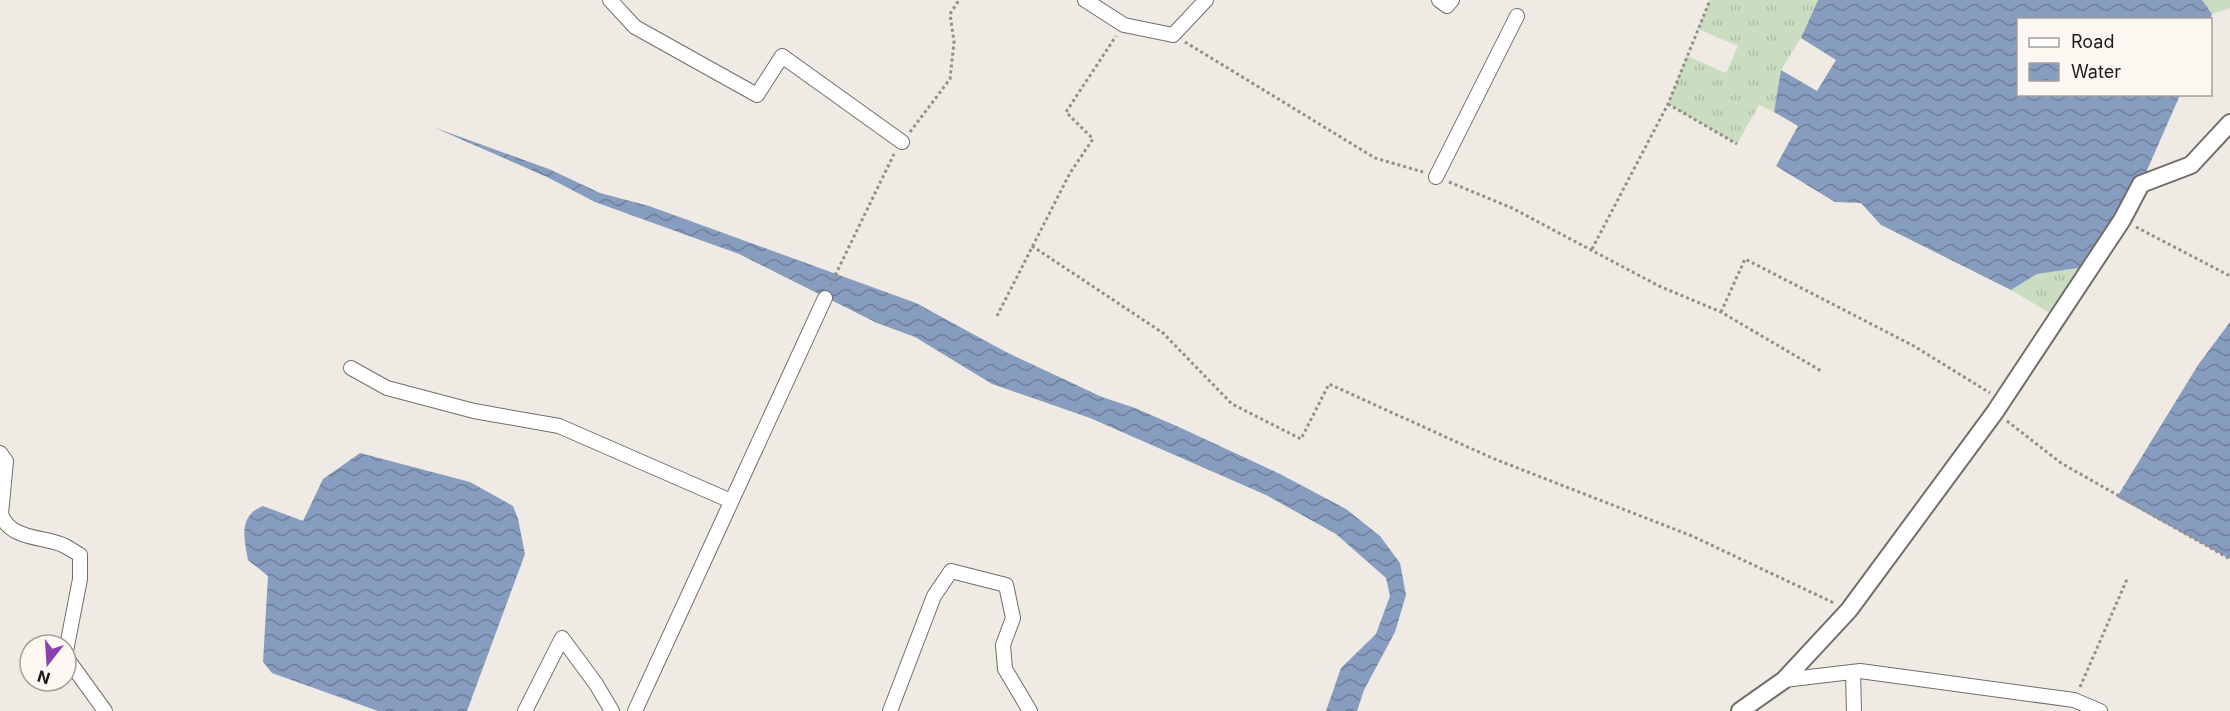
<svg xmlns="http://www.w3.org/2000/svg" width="2230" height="711" viewBox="0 0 2230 711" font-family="Inter,sans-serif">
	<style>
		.grass { fill: url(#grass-tufts) }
		.water { fill: url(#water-waves) }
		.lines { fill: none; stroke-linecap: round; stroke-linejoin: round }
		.minor-casing { stroke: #736e69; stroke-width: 16 }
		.tertiary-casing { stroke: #736e69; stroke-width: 20 }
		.path { stroke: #938f8a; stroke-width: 3; stroke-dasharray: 3 3; stroke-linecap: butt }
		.minor { stroke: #fff; stroke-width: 14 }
		.tertiary { stroke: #fff; stroke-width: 16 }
	</style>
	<defs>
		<pattern id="grass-tufts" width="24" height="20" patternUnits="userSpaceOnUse" patternTransform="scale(1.5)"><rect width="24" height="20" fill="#cbddc1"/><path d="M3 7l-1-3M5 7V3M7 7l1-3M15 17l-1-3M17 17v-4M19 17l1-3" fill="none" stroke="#aebda5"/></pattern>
		<pattern id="water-waves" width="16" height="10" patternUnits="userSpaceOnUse" patternTransform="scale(1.5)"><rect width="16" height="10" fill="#879dc0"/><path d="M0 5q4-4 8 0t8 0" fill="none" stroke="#6e7f9b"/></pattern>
	</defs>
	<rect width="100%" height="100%" fill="#efeae3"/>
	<path class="grass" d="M 1710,0 L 1818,0 L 1801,38 L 1781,70 L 1774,112 L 1759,105 L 1737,144 L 1668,104 L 1687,56 L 1726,73 L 1738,46 L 1698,29 Z
		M 2202,0 L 2230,0 L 2230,8 L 2212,14 Z
		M 2092,266 L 2058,318 L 2011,290 L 2037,274 Z"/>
	<path class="water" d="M 1818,0 L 2202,0 L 2212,14 L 2210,20 L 2018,20 L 2018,94 L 2180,95 L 2141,184 L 2092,266 L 2037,274 L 2011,290 L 1881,225 L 1861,203 L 1835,202 L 1776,166 L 1798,126 L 1774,112 L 1781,70 L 1817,91 L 1836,60 L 1801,38 Z
		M 433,127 L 549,169 L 600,193 L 649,206 L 916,303 L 1006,352 L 1102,397 L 1135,408 L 1181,428 L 1280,474 L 1346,509 L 1380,536 L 1400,563 L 1406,595 L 1395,632 L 1364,690 L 1357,711 L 1326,711 L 1341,668 L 1376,634 L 1390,596 L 1386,578 L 1336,534 L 1266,495 L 1090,418 L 992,384 L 915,337 L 877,323 L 739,254 L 595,202 L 547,177 Z
		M 2230,322 L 2230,559 L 2117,497 L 2198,365 Z
		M 360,453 L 470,482 L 513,506 L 518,519 L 525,554 L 467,711 L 378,711 L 272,673 L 263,662 L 268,576 L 248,560 C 244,538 238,516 263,506 L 303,521 L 323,479 Z"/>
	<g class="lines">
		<g class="minor-casing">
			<path id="minor" d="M 610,0 L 635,27 L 757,95 L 782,56 L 902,142
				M 1085,0 L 1124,25 L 1173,35 L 1206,0
				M 1439,0 L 1447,6 L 1452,0
				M 1436,177 L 1517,16
				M 351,368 L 387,388 L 474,411 L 559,426 L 731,501
				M 0,453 L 6,461 L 1,514 C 10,540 42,536 63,545 C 69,548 75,552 80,555 L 80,579 L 66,651
				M 66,657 L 105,711
				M 1853,672 L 1854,711
				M 1784,680 L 1860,671 L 2074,700 L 2100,711
				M 525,711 L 562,638 L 596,684 L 612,711
				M 635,711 L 825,298
				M 890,711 L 934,596 L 951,571 L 1006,585 L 1013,618 L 1003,645 L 1005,669 L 1030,711"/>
		</g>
		<g class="tertiary-casing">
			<path id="tertiary" d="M 1740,711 L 1784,680 L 1849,610 L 1995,412 L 2122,220 L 2141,184 L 2191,165 L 2230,123"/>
		</g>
		<path class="path" d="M 1185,42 L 1375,158 L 1423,172
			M 1668,104 L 1737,144
			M 910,132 L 950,79 L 954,42 L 950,14 L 959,0
			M 1449,182 L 1512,208 L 1659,286 L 1721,312 L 1823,372
			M 2136,227 L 2230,276
			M 1032,246 L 1163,333 L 1232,404 L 1301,439 L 1329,384 L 1492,458 L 1692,536 L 1834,603
			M 1592,249 L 1668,104 L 1710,0
			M 830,286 L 894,154
			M 1721,312 L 1745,259 L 1914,346 L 1990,393
			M 997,316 L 1070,173 L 1093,139 L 1066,112 L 1116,36
			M 2007,421 L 2061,463 L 2230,559
			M 2080,687 L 2128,577"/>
		<use href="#minor" class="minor"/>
		<use href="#tertiary" class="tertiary"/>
	</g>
	<rect x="2017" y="18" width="195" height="78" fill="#fcf7f1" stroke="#a4a09b" stroke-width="1.5"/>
	<rect x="2029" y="38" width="30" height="9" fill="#ffffff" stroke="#a4a09b" stroke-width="1.5"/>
	<text x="2071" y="48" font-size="18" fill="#1f1d1b">Road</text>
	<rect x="2029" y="63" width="30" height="18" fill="url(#water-waves)" stroke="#a4a09b" stroke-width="1.5"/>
	<text x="2071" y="78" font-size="18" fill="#1f1d1b">Water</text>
	<g transform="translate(48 663) rotate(197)"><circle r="28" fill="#fcf7f1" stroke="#a4a09b" stroke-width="1.5"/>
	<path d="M0-4.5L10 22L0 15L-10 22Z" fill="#8c3fb0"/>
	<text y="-9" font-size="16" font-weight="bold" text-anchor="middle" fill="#1f1d1b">N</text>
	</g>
</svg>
